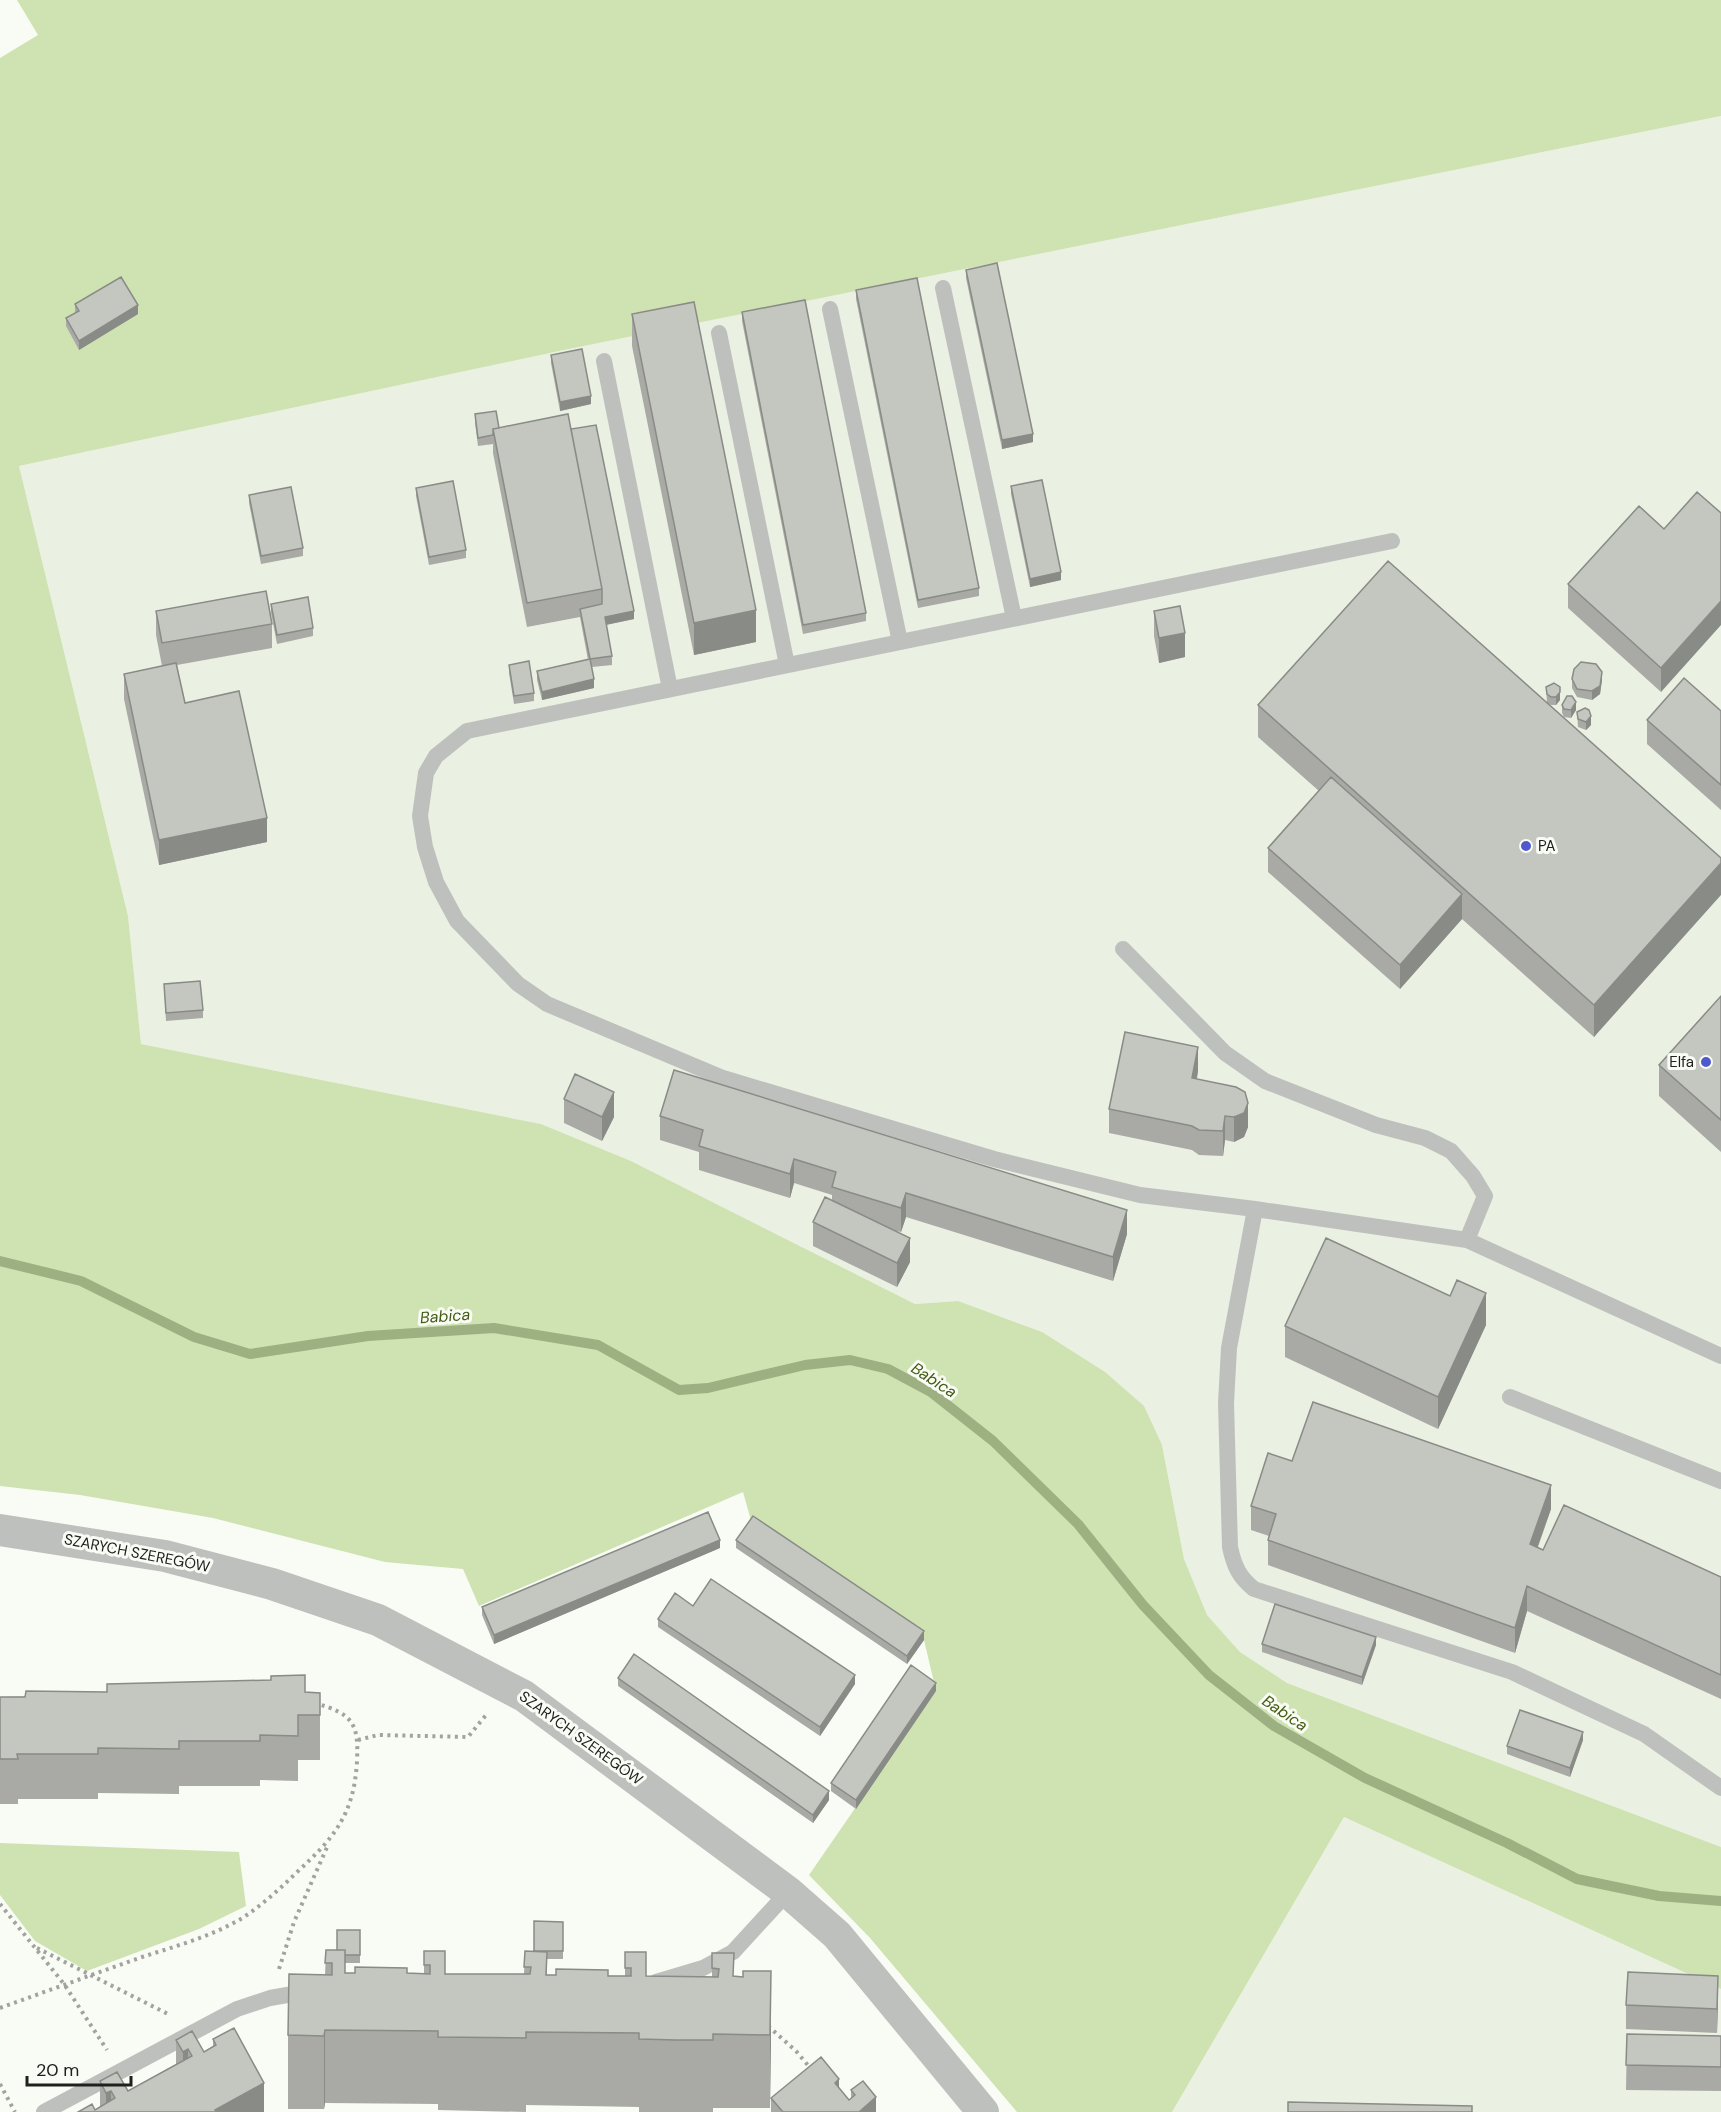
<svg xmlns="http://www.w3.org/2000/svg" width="1721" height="2112" viewBox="0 0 1721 2112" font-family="'DM Sans',sans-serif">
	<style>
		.built { fill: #eaf0e2 }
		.green { fill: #cfe2b2 }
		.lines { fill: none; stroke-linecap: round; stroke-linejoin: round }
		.stream { stroke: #9db081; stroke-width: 10 }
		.path { stroke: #a1a39e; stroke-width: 4; stroke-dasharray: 3 4.5; stroke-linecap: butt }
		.service { stroke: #bec0bd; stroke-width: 16 }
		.minor { stroke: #bec0bd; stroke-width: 32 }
		.wall { fill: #a9aaa5 }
		.shaded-wall { fill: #898b86 }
		.building { fill: #c4c6c0; stroke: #898b86; stroke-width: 1.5 }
		.poi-dot { fill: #5058ce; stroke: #f9fcf5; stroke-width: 2 }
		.labels { text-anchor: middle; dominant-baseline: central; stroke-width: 6; stroke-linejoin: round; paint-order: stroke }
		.poi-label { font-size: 15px; fill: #20211e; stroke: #f9fcf5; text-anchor: start }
		.street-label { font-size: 15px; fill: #20211e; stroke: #f9fcf5 }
		.water-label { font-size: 16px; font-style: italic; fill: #455b14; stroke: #f9fcf5 }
	</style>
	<rect width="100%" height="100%" fill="#f9fcf5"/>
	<path class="built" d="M 1721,116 L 1721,1847 L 1287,1683 L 1240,1652 L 1207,1615 L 1184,1559 L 1162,1445 L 958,1301 L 915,1304 L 631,1161 L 541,1124 L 141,1044 L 128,916 L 19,466 L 564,350 Z
		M 1344,1817 L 1721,1989 L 1721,2112 L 1172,2112 Z"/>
	<path class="green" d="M 17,0 L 1721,0 L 1721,116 L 564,350 L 19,466 L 128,916 L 141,1044 L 541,1124 L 631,1161 L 915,1304 L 958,1301 L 1042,1332 L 1105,1372 L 1144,1406 L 1162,1445 L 1184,1559 L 1207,1615 L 1240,1652 L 1287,1683 L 1721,1847 L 1721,1989 L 1344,1817 L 1172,2112 L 1017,2112 L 870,1938 L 809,1875 L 936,1691 L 924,1640 L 752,1524 L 743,1492 L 479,1606 L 463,1569 L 385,1562 L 213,1518 L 80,1495 L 0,1486 L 0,58 L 38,35 Z
		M 0,1843 L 239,1852 L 246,1906 L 199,1929 L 87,1971 L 35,1941 L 0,1895 Z"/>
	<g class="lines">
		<path class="stream" d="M 0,1261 L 81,1281 L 194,1337 L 250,1354 L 368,1336 L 494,1328 L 598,1345 L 679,1390 L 708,1388 L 805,1365 L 850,1360 L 888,1369 L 931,1392 L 993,1441 L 1078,1524 L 1143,1605 L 1209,1675 L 1274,1726 L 1365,1778 L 1507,1843 L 1577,1879 L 1659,1896 L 1721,1901"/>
		<path class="path" d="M 358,1740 L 378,1735 L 468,1737 L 486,1715
			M 0,1904 L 64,1984 L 107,2050
			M 37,1948 L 170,2015
			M 279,1969 L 294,1922 L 328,1845
			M 0,2008 C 47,1991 94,1974 142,1957 C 176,1946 213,1936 244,1917 C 263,1904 280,1889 296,1873 C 334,1838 354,1815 357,1761 C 359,1722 352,1714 315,1703
			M 768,2026 L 796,2051 L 811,2069
			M 0,2084 L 15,2112"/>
		<path class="service" d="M 943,288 L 1014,618
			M 830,309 L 900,642
			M 719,333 L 787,665
			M 604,361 L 670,689
			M 1392,541 L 467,731 L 436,756 L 426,773 L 420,816 L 425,847 L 436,882 L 457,921 L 518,984 L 547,1004 L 723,1078 L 994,1159 L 1140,1195 L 1255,1209 L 1467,1240 L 1721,1356
			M 1123,949 L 1225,1053 L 1265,1081 L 1376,1125 L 1425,1138 L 1451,1151 L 1473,1176 L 1485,1196 L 1467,1240
			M 1255,1209 L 1229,1348 L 1226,1403 L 1230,1547 C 1234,1566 1239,1577 1254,1589 L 1512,1672 L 1644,1734 L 1721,1788
			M 1510,1397 L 1721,1481
			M 656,1982 L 703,1968 L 733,1952 L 788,1892
			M 44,2112 L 237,2009 L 270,1998 L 310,1991"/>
		<path class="minor" d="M 0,1530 L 165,1556 L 272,1584 L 378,1620 L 524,1696 L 788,1892 L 837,1935 L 983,2112"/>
	</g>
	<path class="wall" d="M 966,270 L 1033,442 L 1002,449 L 966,278 Z
		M 856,290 L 979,588 L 979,596 L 918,608 L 856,299 Z
		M 75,304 L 138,314 L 79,350 L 66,326 L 66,318 L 75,313 Z
		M 742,312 L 866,613 L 866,621 L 803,634 L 742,321 Z
		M 632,314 L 756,642 L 694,655 L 632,346 Z
		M 551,355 L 591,404 L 560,411 L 551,363 Z
		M 475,414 L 499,428 L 571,429 L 634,619 L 606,625 L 612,656 L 612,665 L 592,667 L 594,688 L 542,700 L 537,680 L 537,671 L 588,660 L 580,617 L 527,627 L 493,453 L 493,444 L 478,446 L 475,423 Z
		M 1011,486 L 1061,580 L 1030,587 L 1011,494 Z
		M 416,488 L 466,550 L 466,558 L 429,565 L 416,496 Z
		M 249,495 L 303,548 L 303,556 L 261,564 L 249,503 Z
		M 1664,529 L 1661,692 L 1568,608 L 1568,584 Z
		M 271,604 L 313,628 L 313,636 L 277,644 L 271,613 Z
		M 156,611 L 272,624 L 272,648 L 177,665 L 185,703 L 267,842 L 159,865 L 124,699 L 124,674 L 162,666 L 156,635 Z
		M 1154,611 L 1185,657 L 1159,663 L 1154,636 Z
		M 509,665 L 534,693 L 534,701 L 514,704 L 509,673 Z
		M 1572,679 L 1602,680 L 1600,694 L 1592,700 L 1577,697 L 1572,688 Z
		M 1546,687 L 1560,700 L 1556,705 L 1551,705 L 1547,703 Z
		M 1258,705 L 1721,858 L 1594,1037 L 1462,919 L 1400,989 L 1268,872 L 1268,848 L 1319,791 L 1258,737 Z
		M 1562,705 L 1576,710 L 1571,718 L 1564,717 L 1562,713 Z
		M 1721,711 L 1721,810 L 1647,744 L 1647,720 Z
		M 1577,712 L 1591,725 L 1586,730 L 1578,727 Z
		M 164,984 L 203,1010 L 203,1018 L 166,1021 Z
		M 1721,996 L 1721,1152 L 1659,1096 L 1659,1065 Z
		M 1198,1071 L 1197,1079 L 1248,1127 L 1244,1137 L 1234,1142 L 1225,1140 L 1223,1156 L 1199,1155 L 1192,1150 L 1109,1133 L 1109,1109 Z
		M 564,1099 L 614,1117 L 602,1141 L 564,1123 Z
		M 660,1116 L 1127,1234 L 1113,1281 L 906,1217 L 901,1232 L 896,1231 L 910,1262 L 897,1287 L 813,1246 L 813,1222 L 832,1200 L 832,1195 L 794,1183 L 790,1198 L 699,1170 L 699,1152 L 660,1140 Z
		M 1486,1325 L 1438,1429 L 1285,1357 L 1285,1326 Z
		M 1292,1461 L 1551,1509 L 1538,1547 L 1543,1550 L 1721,1577 L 1721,1699 L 1527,1611 L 1515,1653 L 1268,1565 L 1268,1540 L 1269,1536 L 1251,1530 L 1251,1506 Z
		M 736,1540 L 924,1640 L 907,1664 L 736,1548 Z
		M 720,1548 L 494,1644 L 482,1615 L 482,1607 Z
		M 693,1606 L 855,1684 L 820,1736 L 658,1627 L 658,1619 Z
		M 1262,1644 L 1376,1645 L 1362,1685 L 1262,1652 Z
		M 618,1678 L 829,1800 L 813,1823 L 618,1686 Z
		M 936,1691 L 856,1809 L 831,1791 L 831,1783 Z
		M 305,1692 L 320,1693 L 320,1760 L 298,1760 L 298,1781 L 260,1780 L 260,1786 L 179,1786 L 179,1794 L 98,1793 L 98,1799 L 18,1799 L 18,1804 L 0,1804 L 0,1697 Z
		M 1583,1740 L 1570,1777 L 1507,1754 L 1507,1746 Z
		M 534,1921 L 563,1922 L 563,1959 L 547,1959 L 547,1975 L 625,1976 L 625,1952 L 646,1976 L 712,1977 L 712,1953 L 734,1976 L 743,1977 L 771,1971 L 770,2108 L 713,2108 L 713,2112 L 639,2112 L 639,2107 L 526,2105 L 526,2112 L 438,2110 L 438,2104 L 325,2103 L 324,2109 L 288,2109 L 288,2035 L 325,1975 L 326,1950 L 337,1950 L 360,1930 L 360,1963 L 345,1963 L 345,1973 L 424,1974 L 424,1951 L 445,1974 L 524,1974 L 525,1951 L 534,1951 Z
		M 1718,2000 L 1717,2033 L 1626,2029 L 1626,2005 Z
		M 1627,2034 L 1721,2036 L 1721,2091 L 1626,2090 Z
		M 213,2039 L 264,2112 L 78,2112 L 95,2110 L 100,2107 L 100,2081 L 128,2091 L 176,2064 L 176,2040 L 204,2052 L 213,2046 Z
		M 839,2089 L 849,2100 L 851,2098 L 851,2090 L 876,2112 L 771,2112 L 771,2098 Z"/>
	<path class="shaded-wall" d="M 138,305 L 138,314 L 79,350 L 79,341 Z
		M 591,396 L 591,404 L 560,411 L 560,402 Z
		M 1033,434 L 1033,442 L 1002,449 L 1002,440 Z
		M 1061,572 L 1061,580 L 1030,587 L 1030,579 Z
		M 1721,601 L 1721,625 L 1661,692 L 1661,668 Z
		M 756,610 L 756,642 L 694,655 L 694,623 Z
		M 634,611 L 634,619 L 605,625 L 605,617 Z
		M 1185,633 L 1185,657 L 1159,663 L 1159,638 Z
		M 1602,672 L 1602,680 L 1600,694 L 1592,700 L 1592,691 Z
		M 594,679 L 594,688 L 542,700 L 542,692 Z
		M 1560,692 L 1560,700 L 1556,705 L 1556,697 Z
		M 1576,702 L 1576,710 L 1571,718 L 1571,710 Z
		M 1591,716 L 1591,725 L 1586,730 L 1586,722 Z
		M 267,818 L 267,842 L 159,865 L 159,840 Z
		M 1721,863 L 1721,895 L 1594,1037 L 1594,1005 Z
		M 1462,894 L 1462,919 L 1400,989 L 1400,965 Z
		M 1198,1047 L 1198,1071 L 1192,1102 L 1192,1078 Z
		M 614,1092 L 614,1117 L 602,1141 L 602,1117 Z
		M 1248,1103 L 1248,1127 L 1244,1137 L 1234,1142 L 1234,1117 Z
		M 1225,1116 L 1225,1140 L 1223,1156 L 1223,1131 Z
		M 794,1159 L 794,1183 L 790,1198 L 790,1174 Z
		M 906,1193 L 906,1217 L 901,1232 L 901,1208 Z
		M 1127,1210 L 1127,1234 L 1113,1281 L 1113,1257 Z
		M 910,1238 L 910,1262 L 897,1287 L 897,1263 Z
		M 1486,1293 L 1486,1325 L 1438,1429 L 1438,1397 Z
		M 1551,1485 L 1551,1509 L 1530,1568 L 1530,1544 Z
		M 720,1540 L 720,1548 L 494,1644 L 494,1635 Z
		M 1527,1586 L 1527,1611 L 1515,1653 L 1515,1628 Z
		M 924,1631 L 924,1640 L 907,1664 L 907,1656 Z
		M 1376,1637 L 1376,1645 L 1362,1685 L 1362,1677 Z
		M 855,1675 L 855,1684 L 820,1736 L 820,1727 Z
		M 936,1683 L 936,1691 L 856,1809 L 856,1800 Z
		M 1583,1732 L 1583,1740 L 1570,1777 L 1570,1768 Z
		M 829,1791 L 829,1800 L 813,1823 L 813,1815 Z
		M 771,1971 L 771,2044 L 770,2108 L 770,2035 Z
		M 1718,1976 L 1718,2000 L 1717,2033 L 1717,2009 Z
		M 325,2030 L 325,2103 L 324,2109 L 324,2036 Z
		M 188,2049 L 188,2112 L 183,2112 L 183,2052 Z
		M 839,2079 L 839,2112 L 835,2083 Z
		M 264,2083 L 264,2112 L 215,2112 L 215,2110 Z
		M 111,2091 L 111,2112 L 106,2112 L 106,2093 Z
		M 876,2097 L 876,2112 L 858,2112 Z"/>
	<path class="building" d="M 997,263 L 1033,434 L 1002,440 L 966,270 Z
		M 121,277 L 138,305 L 79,341 L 66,318 L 79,311 L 75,304 Z
		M 917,278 L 979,588 L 918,600 L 856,290 Z
		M 805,300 L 866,613 L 803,625 L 742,312 Z
		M 694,302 L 756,610 L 694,623 L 632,314 Z
		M 582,349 L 591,396 L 560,402 L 551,355 Z
		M 496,411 L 499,428 L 493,429 L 493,435 L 478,438 L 475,414 Z
		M 568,414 L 602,589 L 527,603 L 493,429 Z
		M 596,425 L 634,611 L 605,617 L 612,656 L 590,659 L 580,609 L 602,604 L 602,589 L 571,429 Z
		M 1042,480 L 1061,572 L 1030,579 L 1011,486 Z
		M 453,481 L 466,550 L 429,557 L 416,488 Z
		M 291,487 L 303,548 L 261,556 L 249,495 Z
		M 1697,492 L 1721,513 L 1721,601 L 1661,668 L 1568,584 L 1639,506 L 1664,529 Z
		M 1388,561 L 1721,858 L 1721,863 L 1594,1005 L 1258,705 Z
		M 266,591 L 272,624 L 162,643 L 156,611 Z
		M 308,597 L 313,628 L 277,635 L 271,604 Z
		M 1180,606 L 1185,633 L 1159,638 L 1154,611 Z
		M 590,659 L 594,679 L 542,692 L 537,671 Z
		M 529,661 L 534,693 L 514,696 L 509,665 Z
		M 1581,662 L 1596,664 L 1602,672 L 1600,686 L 1592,691 L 1577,689 L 1572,679 L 1574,669 Z
		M 176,663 L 185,703 L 239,691 L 267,818 L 159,840 L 124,674 Z
		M 1684,678 L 1721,711 L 1721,785 L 1647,720 Z
		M 1554,683 L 1560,687 L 1560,692 L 1556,697 L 1551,697 L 1547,694 L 1546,687 Z
		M 1567,696 L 1572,696 L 1576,702 L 1571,710 L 1564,709 L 1562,705 Z
		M 1585,708 L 1589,710 L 1591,716 L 1586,722 L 1578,719 L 1577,712 Z
		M 1331,777 L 1462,894 L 1400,965 L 1268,848 Z
		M 200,981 L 203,1010 L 166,1013 L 164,984 Z
		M 1721,996 L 1721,1120 L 1659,1065 Z
		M 1125,1032 L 1198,1047 L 1192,1078 L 1236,1087 L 1245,1092 L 1248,1103 L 1244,1113 L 1234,1117 L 1225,1116 L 1223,1131 L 1199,1130 L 1192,1126 L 1109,1109 Z
		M 674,1070 L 1127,1210 L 1113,1257 L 906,1193 L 901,1208 L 832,1187 L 836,1172 L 794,1159 L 790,1174 L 699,1146 L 703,1130 L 660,1116 Z
		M 575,1074 L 614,1092 L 602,1117 L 564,1099 Z
		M 825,1197 L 910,1238 L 897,1263 L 813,1222 Z
		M 1326,1238 L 1450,1296 L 1457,1280 L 1486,1293 L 1438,1397 L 1285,1326 Z
		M 1313,1402 L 1551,1485 L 1530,1544 L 1543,1550 L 1564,1505 L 1721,1577 L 1721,1675 L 1527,1586 L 1515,1628 L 1268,1540 L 1276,1514 L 1251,1506 L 1268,1453 L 1292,1461 Z
		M 708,1512 L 720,1540 L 494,1635 L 482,1607 Z
		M 753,1516 L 924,1631 L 907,1656 L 736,1540 Z
		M 711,1579 L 855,1675 L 820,1727 L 658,1619 L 675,1593 L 693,1606 Z
		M 1275,1604 L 1376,1637 L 1362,1677 L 1262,1644 Z
		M 634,1654 L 829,1791 L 813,1815 L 618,1678 Z
		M 911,1665 L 936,1683 L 856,1800 L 831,1783 Z
		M 305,1675 L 305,1692 L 320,1693 L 320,1715 L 298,1715 L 298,1736 L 260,1735 L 260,1741 L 179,1741 L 179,1749 L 98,1748 L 98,1754 L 17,1754 L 18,1759 L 0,1759 L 0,1697 L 25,1697 L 26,1691 L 107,1692 L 107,1684 L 271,1680 L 271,1676 Z
		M 1520,1710 L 1583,1732 L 1570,1768 L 1507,1746 Z
		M 534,1921 L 563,1922 L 563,1951 L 534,1951 Z
		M 337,1930 L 360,1930 L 360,1955 L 345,1955 L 345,1950 L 337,1950 Z
		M 326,1950 L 345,1950 L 345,1973 L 355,1973 L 355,1967 L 407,1968 L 407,1973 L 430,1974 L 430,1965 L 424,1965 L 424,1951 L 445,1951 L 445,1974 L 530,1974 L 531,1967 L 524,1967 L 525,1951 L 547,1952 L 546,1975 L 556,1975 L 556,1969 L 608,1970 L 608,1976 L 631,1976 L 631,1968 L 625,1968 L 625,1952 L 646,1952 L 646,1976 L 718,1977 L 719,1969 L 712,1968 L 712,1953 L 734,1953 L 733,1976 L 743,1977 L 743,1971 L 771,1971 L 770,2035 L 713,2034 L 713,2040 L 676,2040 L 639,2039 L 639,2033 L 526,2032 L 526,2038 L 438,2037 L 438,2031 L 325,2030 L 324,2036 L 288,2035 L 289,1974 L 332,1975 L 332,1963 L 325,1963 Z
		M 1628,1972 L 1718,1976 L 1717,2009 L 1626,2005 Z
		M 234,2028 L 264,2083 L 215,2110 L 217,2112 L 78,2112 L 92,2104 L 95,2110 L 115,2098 L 111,2091 L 106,2093 L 100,2081 L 117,2072 L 128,2091 L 192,2056 L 188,2049 L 183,2052 L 176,2040 L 192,2031 L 204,2052 L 216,2045 L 213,2039 Z
		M 1627,2034 L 1721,2036 L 1721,2067 L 1626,2065 Z
		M 821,2057 L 839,2079 L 835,2083 L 849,2100 L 855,2095 L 851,2090 L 863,2081 L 876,2097 L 859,2112 L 783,2112 L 771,2098 Z
		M 1288,2102 L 1472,2106 L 1472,2112 L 1288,2112 Z"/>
	<g class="poi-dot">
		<circle cx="1526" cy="846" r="6"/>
		<circle cx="1706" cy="1062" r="6"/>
	</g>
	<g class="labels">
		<g class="poi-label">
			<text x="1538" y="846">PA</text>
			<text x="1694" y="1062" text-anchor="end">Elfa</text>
		</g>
		<g class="street-label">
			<text transform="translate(137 1553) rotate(11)">SZARYCH SZEREGÓW</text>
			<text transform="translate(581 1738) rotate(36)">SZARYCH SZEREGÓW</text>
		</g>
		<g class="water-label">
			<text transform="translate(445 1316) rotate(-4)">Babica</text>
			<text transform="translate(934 1380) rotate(33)">Babica</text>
			<text transform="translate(1285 1713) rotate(34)">Babica</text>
		</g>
	</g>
	<path d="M27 2076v9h104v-9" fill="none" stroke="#20211e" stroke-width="3"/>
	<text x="36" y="2076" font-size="18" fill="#20211e" stroke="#f9fcf5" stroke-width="4.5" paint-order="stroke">20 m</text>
</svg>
